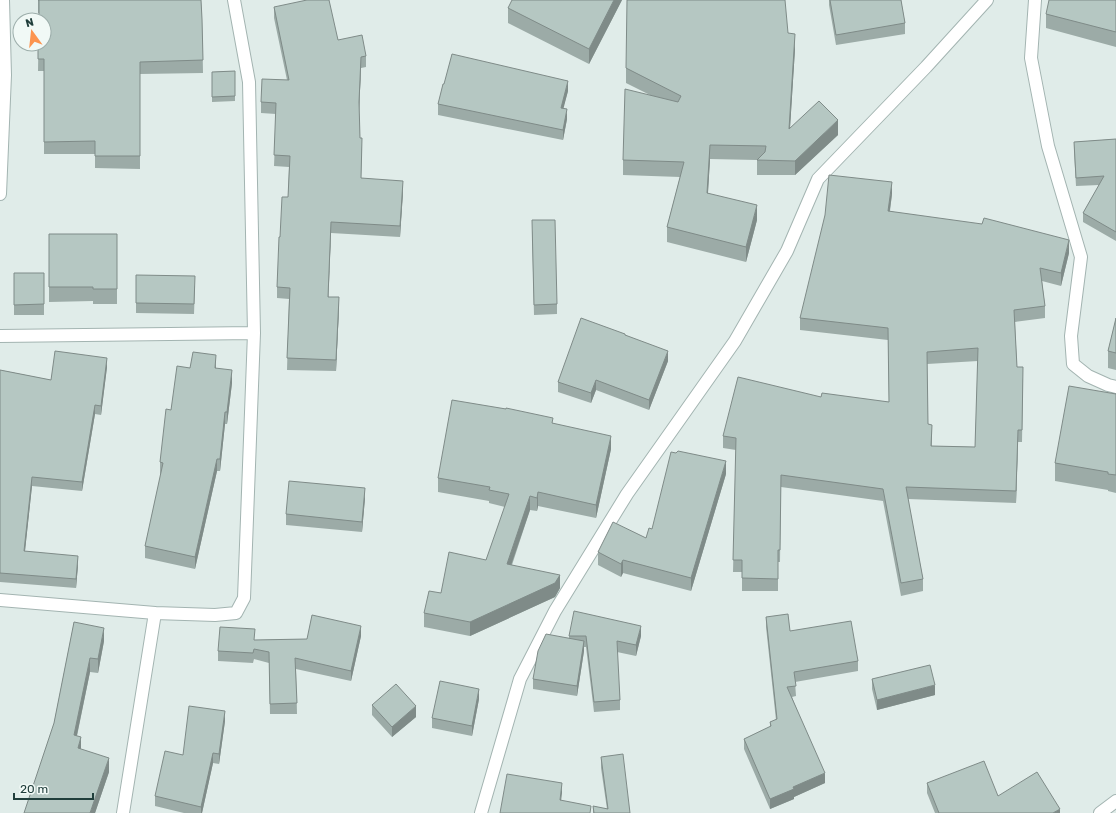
<svg xmlns="http://www.w3.org/2000/svg" width="1116" height="813" viewBox="0 0 1116 813" font-family="Rubik,sans-serif">
	<style>
		.lines { fill: none; stroke-linecap: round; stroke-linejoin: round }
		.minor-casing { stroke: #a3b4b1; stroke-width: 14 }
		.minor { stroke: #fff; stroke-width: 12 }
		.wall { fill: #9caba7; fill-rule: evenodd }
		.shaded-wall { fill: #7f8b88 }
		.building { fill: #b5c7c2; stroke: #7f8b88; fill-rule: evenodd }
	</style>
	<rect width="100%" height="100%" fill="#e0ece9"/>
	<g class="lines">
		<g class="minor-casing">
			<path id="minor" d="M 1035,0 L 1031,58 L 1048,146 L 1081,257 L 1071,336 L 1073,364 L 1088,376 L 1108,385 L 1116,387
				M 0,194 L 5,75 L 3,0
				M 0,336 L 254,333
				M 0,600 L 155,613 L 215,615 L 236,613 L 244,598 L 254,333 L 249,82 L 234,0
				M 123,813 L 155,613
				M 481,813 L 520,679 L 555,611 L 627,494 L 735,341 L 787,251 L 818,179 L 926,67 L 987,0
				M 1100,813 L 1116,801"/>
		</g>
		<use href="#minor" class="minor"/>
	</g>
	<path class="wall" d="M 38,0 L 201,0 L 202,19 L 203,73 L 140,74 L 140,169 L 95,168 L 95,154 L 44,154 L 44,71 L 38,71 L 39,13 L 38,13 Z
		M 622,0 L 589,64 L 508,23 L 508,8 Z
		M 829,0 L 901,0 L 905,23 L 905,34 L 836,45 L 829,5 Z
		M 1116,0 L 1116,47 L 1046,28 L 1046,14 Z
		M 274,7 L 338,40 L 366,56 L 366,67 L 361,68 L 359,111 L 360,138 L 362,149 L 361,178 L 403,192 L 400,237 L 331,233 L 328,297 L 339,308 L 336,371 L 287,370 L 289,299 L 277,298 L 277,287 L 280,237 L 288,197 L 289,167 L 274,166 L 276,114 L 261,113 L 261,102 L 287,80 L 274,18 Z
		M 788,33 L 795,49 L 790,128 L 838,135 L 795,175 L 757,175 L 757,160 L 710,159 L 708,193 L 757,220 L 746,262 L 667,242 L 667,227 L 680,177 L 623,175 L 623,160 L 650,95 L 626,83 L 626,68 Z
		M 235,71 L 235,101 L 212,102 L 212,72 Z
		M 568,91 L 563,108 L 567,119 L 563,140 L 438,115 L 438,104 Z
		M 1116,139 L 1116,241 L 1083,222 L 1083,213 L 1099,185 L 1076,186 L 1074,151 L 1074,142 Z
		M 892,194 L 890,211 L 1069,253 L 1061,286 L 1042,281 L 1045,306 L 1045,318 L 1015,322 L 1017,367 L 1023,380 L 1022,442 L 1018,442 L 1016,503 L 908,499 L 923,579 L 923,591 L 901,596 L 883,501 L 781,487 L 780,562 L 778,562 L 778,591 L 742,591 L 742,572 L 733,572 L 736,450 L 723,448 L 723,436 L 821,397 L 889,402 L 888,340 L 800,330 L 800,318 ZM 978,361 L 975,447 L 931,446 L 932,437 L 928,424 L 927,364 Z
		M 532,230 L 557,304 L 557,314 L 534,315 Z
		M 49,234 L 117,234 L 117,304 L 93,304 L 93,301 L 49,302 Z
		M 14,273 L 44,273 L 44,315 L 14,315 Z
		M 136,275 L 195,286 L 194,314 L 136,313 Z
		M 1116,318 L 1116,370 L 1108,368 L 1108,351 Z
		M 625,335 L 668,361 L 649,410 L 596,390 L 591,403 L 558,392 L 558,382 Z
		M 107,367 L 101,415 L 95,414 L 82,491 L 32,486 L 25,551 L 78,565 L 76,588 L 0,582 L 0,370 L 51,380 Z
		M 190,368 L 216,368 L 232,383 L 227,424 L 225,424 L 220,471 L 217,471 L 195,569 L 145,558 L 145,546 L 161,475 L 160,475 L 160,462 L 171,410 Z
		M 1116,394 L 1116,493 L 1108,491 L 1108,490 L 1055,481 L 1055,463 Z
		M 553,423 L 611,449 L 596,518 L 538,506 L 537,511 L 530,510 L 512,565 L 560,588 L 555,597 L 470,636 L 424,627 L 424,613 L 486,560 L 505,507 L 489,503 L 489,501 L 438,492 L 438,478 Z
		M 726,474 L 691,591 L 623,573 L 621,577 L 598,565 L 598,552 L 646,538 L 652,529 Z
		M 365,498 L 362,532 L 286,525 L 286,514 Z
		M 766,617 L 790,631 L 858,661 L 858,671 L 795,682 L 796,696 L 792,697 L 825,783 L 794,797 L 794,799 L 770,809 L 744,749 L 744,739 L 770,727 L 770,722 L 776,720 L 766,627 Z
		M 74,622 L 104,641 L 98,673 L 90,672 L 77,736 L 81,749 L 109,772 L 95,813 L 54,723 Z
		M 361,636 L 351,681 L 296,669 L 297,714 L 270,714 L 269,663 L 254,659 L 253,663 L 218,661 L 218,651 L 255,640 L 307,639 Z
		M 569,636 L 641,636 L 636,656 L 617,652 L 620,700 L 620,710 L 594,712 L 586,647 L 584,647 L 584,651 L 577,696 L 533,689 L 533,679 L 569,638 Z
		M 872,679 L 935,695 L 877,710 L 872,689 Z
		M 479,699 L 472,736 L 432,728 L 432,718 Z
		M 372,705 L 416,717 L 392,737 L 372,715 Z
		M 225,721 L 219,764 L 213,763 L 202,813 L 184,813 L 155,806 L 155,796 Z
		M 601,757 L 630,813 L 593,813 L 593,806 L 607,809 L 601,768 Z
		M 927,783 L 998,796 L 1060,813 L 935,813 L 927,793 Z"/>
	<path class="shaded-wall" d="M 614,0 L 622,0 L 589,64 L 589,49 Z
		M 795,34 L 795,49 L 789,144 L 789,129 Z
		M 361,57 L 361,68 L 359,113 L 359,102 Z
		M 568,81 L 568,91 L 561,118 L 561,108 Z
		M 567,109 L 567,119 L 563,140 L 563,130 Z
		M 838,120 L 838,135 L 795,175 L 795,161 Z
		M 710,145 L 710,159 L 707,208 L 707,193 Z
		M 403,181 L 403,192 L 400,237 L 400,226 Z
		M 892,182 L 892,194 L 888,223 L 888,211 Z
		M 757,205 L 757,220 L 746,262 L 746,247 Z
		M 331,222 L 331,233 L 328,308 L 328,297 Z
		M 1069,240 L 1069,253 L 1061,286 L 1061,273 Z
		M 339,297 L 339,308 L 336,371 L 336,360 Z
		M 668,351 L 668,361 L 649,410 L 649,400 Z
		M 216,355 L 216,367 L 215,380 L 215,368 Z
		M 107,358 L 107,367 L 101,415 L 101,406 Z
		M 232,370 L 232,383 L 227,424 L 227,412 Z
		M 596,380 L 596,390 L 591,403 L 591,393 Z
		M 95,405 L 95,414 L 82,491 L 82,482 Z
		M 225,412 L 225,424 L 220,471 L 220,459 Z
		M 932,425 L 932,437 L 931,459 L 931,446 Z
		M 1018,430 L 1018,442 L 1016,503 L 1016,491 Z
		M 611,436 L 611,449 L 596,518 L 596,505 Z
		M 217,459 L 217,471 L 195,569 L 195,557 Z
		M 726,461 L 726,474 L 691,591 L 691,578 Z
		M 32,477 L 32,486 L 24,560 L 24,551 Z
		M 365,488 L 365,498 L 362,532 L 362,522 Z
		M 538,492 L 538,506 L 537,511 L 537,498 Z
		M 530,496 L 530,510 L 507,577 L 507,564 Z
		M 78,556 L 78,565 L 76,588 L 76,579 Z
		M 623,560 L 623,573 L 621,577 L 621,564 Z
		M 560,575 L 560,588 L 555,597 L 470,636 L 470,622 Z
		M 361,626 L 361,636 L 351,681 L 351,671 Z
		M 641,626 L 641,636 L 636,656 L 636,645 Z
		M 104,628 L 104,641 L 98,673 L 98,659 Z
		M 584,641 L 584,651 L 577,696 L 577,686 Z
		M 90,658 L 90,672 L 74,749 L 74,735 Z
		M 935,685 L 935,695 L 877,710 L 877,700 Z
		M 479,689 L 479,699 L 472,736 L 472,726 Z
		M 416,706 L 416,717 L 392,737 L 392,727 Z
		M 225,711 L 225,721 L 219,764 L 219,754 Z
		M 81,737 L 81,751 L 78,748 Z
		M 213,753 L 213,763 L 202,813 L 201,813 L 201,807 Z
		M 109,758 L 109,772 L 95,813 L 90,813 Z
		M 825,773 L 825,783 L 794,797 L 794,799 L 770,809 L 770,799 L 793,787 Z
		M 562,783 L 562,793 L 560,810 L 560,800 Z
		M 1060,809 L 1060,813 L 1053,813 Z"/>
	<path class="building" d="M 38,0 L 201,0 L 202,19 L 203,60 L 140,62 L 140,156 L 95,156 L 95,141 L 44,142 L 44,59 L 38,59 L 38,44 L 44,44 L 44,20 L 39,20 L 39,0 Z
		M 307,0 L 329,0 L 338,40 L 362,35 L 366,56 L 361,57 L 359,102 L 360,138 L 362,138 L 361,178 L 403,181 L 400,226 L 331,222 L 328,297 L 339,297 L 336,360 L 287,358 L 290,288 L 277,287 L 279,237 L 280,237 L 282,197 L 288,197 L 290,156 L 274,155 L 276,103 L 261,102 L 262,79 L 289,80 L 274,7 Z
		M 512,0 L 614,0 L 589,49 L 508,8 Z
		M 627,0 L 785,0 L 788,33 L 795,34 L 789,129 L 819,101 L 838,120 L 795,161 L 757,160 L 765,152 L 766,146 L 710,145 L 707,193 L 757,205 L 746,247 L 667,227 L 684,162 L 623,160 L 625,89 L 678,102 L 681,96 L 626,68 Z
		M 830,0 L 901,0 L 905,23 L 836,35 Z
		M 1049,0 L 1116,0 L 1116,32 L 1046,14 Z
		M 452,54 L 568,81 L 561,108 L 567,109 L 563,130 L 438,104 L 443,84 L 444,84 Z
		M 235,71 L 235,96 L 212,97 L 212,72 Z
		M 1116,139 L 1116,232 L 1083,213 L 1104,176 L 1076,178 L 1074,142 Z
		M 829,175 L 892,182 L 888,211 L 982,224 L 984,218 L 1069,240 L 1061,273 L 1040,268 L 1045,306 L 1014,310 L 1017,367 L 1023,367 L 1022,430 L 1018,430 L 1016,491 L 906,487 L 923,579 L 901,583 L 883,489 L 781,475 L 780,550 L 778,550 L 778,579 L 742,578 L 742,560 L 733,560 L 736,438 L 723,436 L 738,377 L 821,397 L 822,393 L 889,402 L 888,328 L 800,318 L 825,215 ZM 978,348 L 975,447 L 931,446 L 932,425 L 928,424 L 927,352 Z
		M 532,220 L 555,220 L 557,304 L 534,305 Z
		M 49,234 L 117,234 L 117,289 L 93,289 L 93,287 L 49,287 Z
		M 14,273 L 44,273 L 44,304 L 14,305 Z
		M 136,275 L 195,276 L 194,304 L 136,303 Z
		M 581,318 L 625,334 L 625,335 L 668,351 L 649,400 L 596,380 L 591,393 L 558,382 Z
		M 1116,318 L 1116,353 L 1108,351 Z
		M 55,351 L 107,358 L 101,406 L 95,405 L 82,482 L 32,477 L 24,551 L 78,556 L 76,579 L 0,573 L 0,370 L 51,380 Z
		M 193,352 L 216,355 L 215,368 L 232,370 L 227,412 L 225,412 L 220,459 L 217,459 L 195,557 L 145,546 L 163,463 L 160,462 L 166,409 L 171,410 L 177,366 L 190,368 Z
		M 1069,386 L 1116,394 L 1116,475 L 1108,474 L 1108,472 L 1055,463 Z
		M 452,400 L 506,409 L 506,408 L 553,418 L 552,423 L 611,436 L 596,505 L 538,492 L 537,498 L 530,496 L 507,564 L 560,575 L 555,583 L 470,622 L 424,613 L 429,591 L 441,593 L 449,552 L 486,560 L 509,494 L 489,490 L 490,487 L 438,478 Z
		M 678,451 L 726,461 L 691,578 L 623,560 L 621,564 L 598,552 L 613,522 L 646,538 L 649,528 L 652,529 L 671,452 L 676,453 Z
		M 289,481 L 365,488 L 362,522 L 286,514 Z
		M 574,611 L 641,626 L 636,645 L 617,641 L 620,700 L 594,702 L 586,636 L 569,636 Z
		M 788,614 L 790,631 L 851,621 L 858,661 L 794,672 L 796,686 L 787,687 L 825,773 L 793,787 L 794,789 L 770,799 L 744,739 L 771,726 L 770,722 L 777,719 L 766,617 Z
		M 312,615 L 361,626 L 351,671 L 295,658 L 297,703 L 270,704 L 269,652 L 254,649 L 253,653 L 218,651 L 220,627 L 255,629 L 254,640 L 307,639 Z
		M 74,622 L 104,628 L 98,659 L 90,658 L 74,735 L 81,737 L 78,748 L 109,758 L 90,813 L 24,813 L 54,723 Z
		M 546,634 L 584,641 L 577,686 L 533,679 L 538,651 Z
		M 930,665 L 935,685 L 877,700 L 872,679 Z
		M 440,681 L 479,689 L 472,726 L 432,718 Z
		M 396,684 L 416,706 L 392,727 L 372,705 Z
		M 189,706 L 225,711 L 219,754 L 213,753 L 201,807 L 155,796 L 165,751 L 183,755 Z
		M 623,754 L 630,813 L 594,813 L 593,806 L 608,809 L 601,757 Z
		M 984,761 L 998,796 L 1037,772 L 1060,809 L 1053,813 L 939,813 L 927,783 Z
		M 507,774 L 562,783 L 560,800 L 591,806 L 590,813 L 500,813 Z"/>
	<g transform="translate(32 32) rotate(345)"><circle r="19" fill="#f1f9f6" stroke="#9daeab"/>
	<path d="M0-3L7 15L0 10L-7 15Z" fill="#fc944f"/>
	<text y="-6" font-size="11" font-weight="bold" text-anchor="middle" fill="#203e3b">N</text>
	</g>
	<path d="M14 793v6h79v-6" fill="none" stroke="#203e3b" stroke-width="2"/>
	<text x="20" y="793" font-size="12" fill="#203e3b" stroke="#f1f9f6" stroke-width="3" paint-order="stroke">20 m</text>
</svg>
